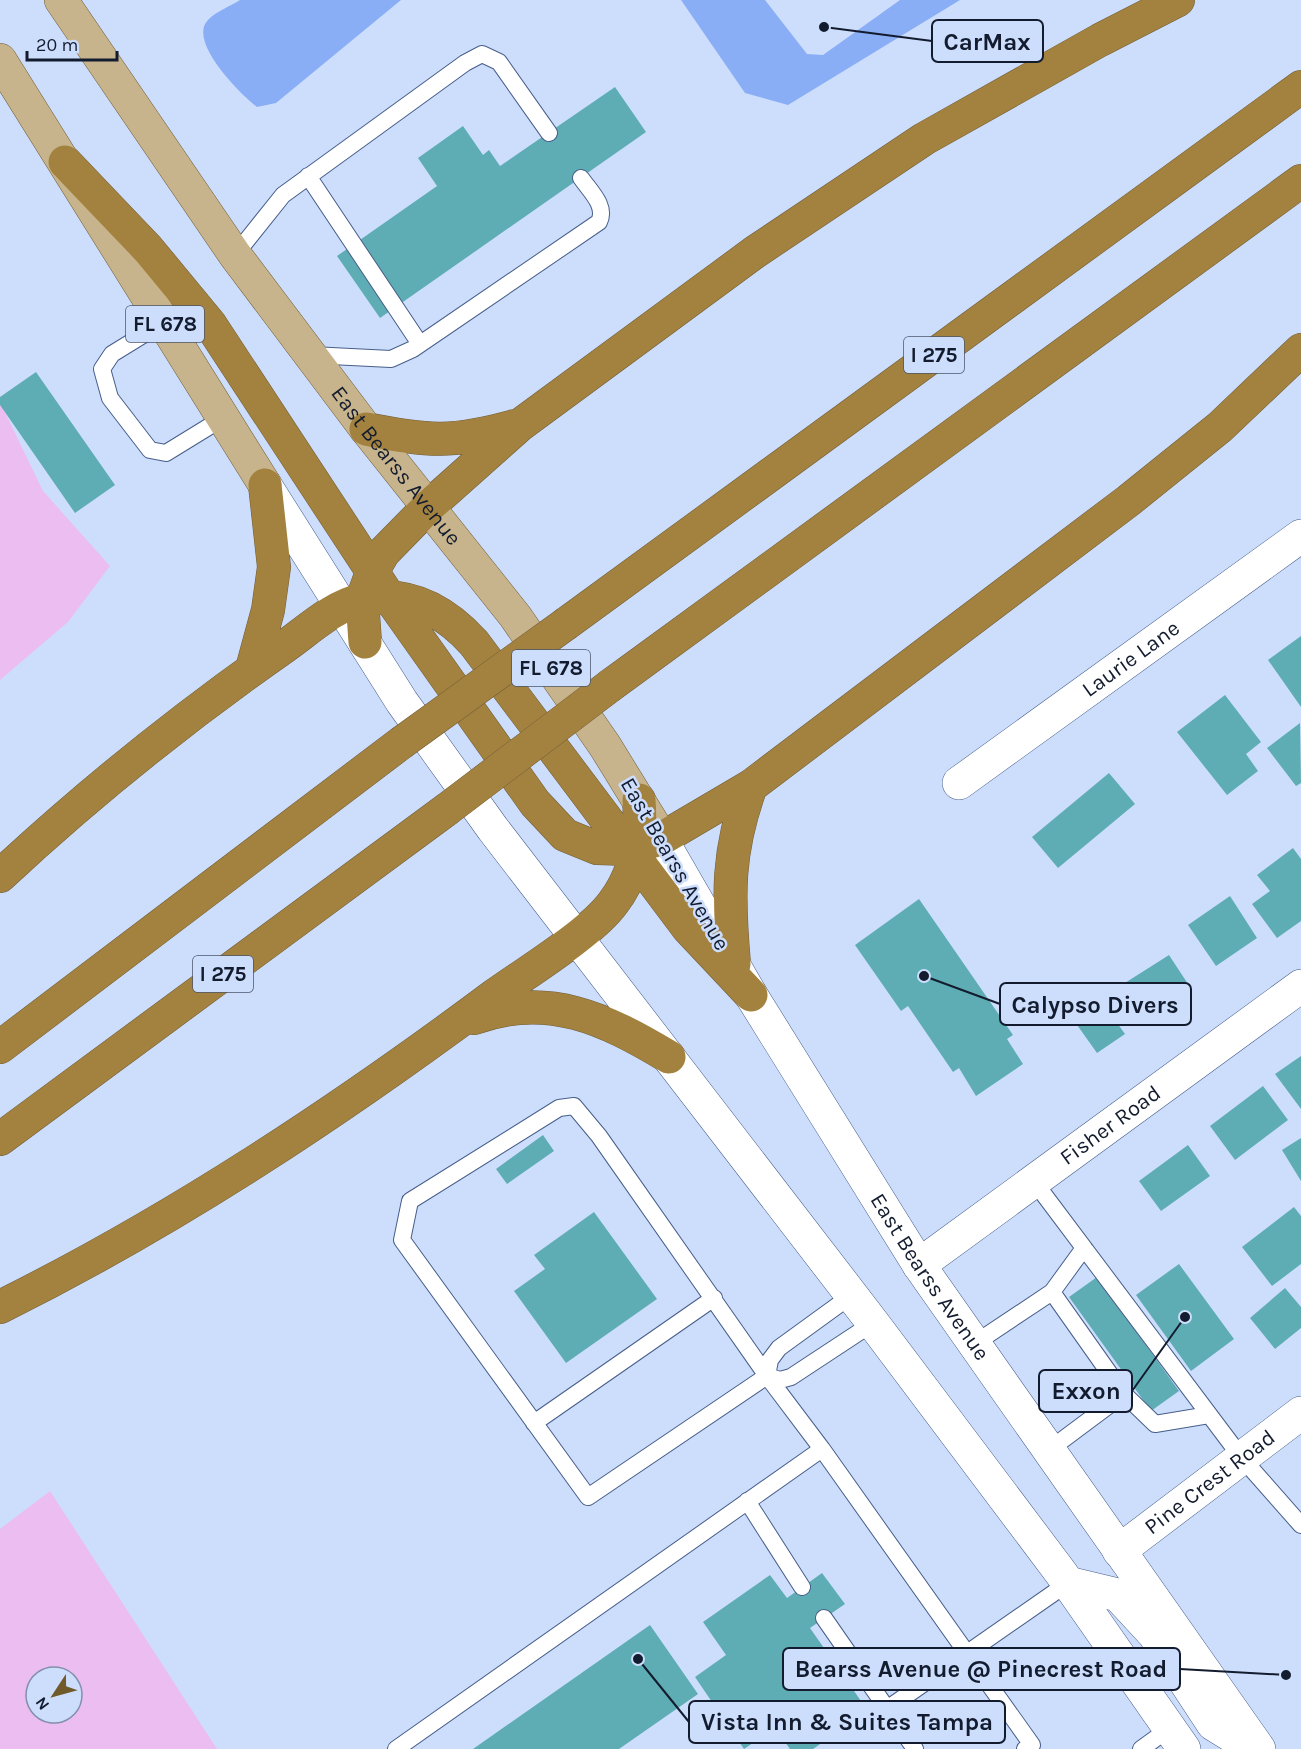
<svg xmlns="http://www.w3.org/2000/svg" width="1301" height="1749" viewBox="0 0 1301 1749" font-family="Karla,sans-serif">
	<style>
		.green { fill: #ecbdf1; fill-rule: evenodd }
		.water { fill: #8aaef5 }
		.building { fill: #5fadb4 }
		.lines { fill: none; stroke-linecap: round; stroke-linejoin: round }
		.service-casing { stroke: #475e8a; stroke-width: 18 }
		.minor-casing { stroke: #475e8a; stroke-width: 34 }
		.secondary-casing { stroke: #475e8a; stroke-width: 34 }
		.primary-casing { stroke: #715e39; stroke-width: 34 }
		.motorway-casing { stroke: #715e39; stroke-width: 34 }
		.service { stroke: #fff; stroke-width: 16 }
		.minor { stroke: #fff; stroke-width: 33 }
		.secondary { stroke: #fff; stroke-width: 33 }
		.primary { stroke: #c8b48c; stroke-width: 33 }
		.motorway { stroke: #a3823f; stroke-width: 33 }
		.motorway-bridge-casing { stroke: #715e39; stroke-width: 34; stroke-linecap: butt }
		.motorway-bridge { stroke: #a3823f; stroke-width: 33 }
		.labels { text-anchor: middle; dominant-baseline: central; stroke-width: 5; stroke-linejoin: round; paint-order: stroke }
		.shield { fill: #cddefd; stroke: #4b566c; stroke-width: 1.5 }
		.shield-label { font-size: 21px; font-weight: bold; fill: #131c2e }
		.street-label { font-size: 22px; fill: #131c2e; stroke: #cddefd }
		.leader { fill: none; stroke: #131c2e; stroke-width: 2 }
		.callout-dot { fill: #131c2e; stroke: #cddefd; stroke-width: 2 }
		.callout { fill: #cddefd; stroke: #131c2e; stroke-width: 2 }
		.callout-label { font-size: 24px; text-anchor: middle; font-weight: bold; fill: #131c2e }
	</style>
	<rect width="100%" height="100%" fill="#cddefd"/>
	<path class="green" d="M 0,402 L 43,491 L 110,566 L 68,622 L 0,680 Z
		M 50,1491 L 217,1749 L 0,1749 L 0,1529 ZM 36,1677 L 72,1677 L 72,1713 L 36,1713 Z"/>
	<path class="water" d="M 240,0 L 401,0 L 276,103 L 257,107 C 241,95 187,41 208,20 C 215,12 231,6 240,0 Z
		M 681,0 L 765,0 L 807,54 L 823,55 L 900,0 L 960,0 L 788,105 L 745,93 Z"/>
	<path class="building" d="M 615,87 L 646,132 L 380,318 L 337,256 L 437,186 L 418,158 L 463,126 L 483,155 L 489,150 L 500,166 Z
		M 36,372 L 115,485 L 75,513 L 0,405 L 0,397 Z
		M 1301,636 L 1301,707 L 1268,660 Z
		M 1225,695 L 1261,742 L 1246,754 L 1258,771 L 1227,795 L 1177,732 Z
		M 1300,723 L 1301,783 L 1296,786 L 1267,748 Z
		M 1109,773 L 1135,804 L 1058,868 L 1032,837 Z
		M 1293,848 L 1301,859 L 1301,921 L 1277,938 L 1252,904 L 1270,891 L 1257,875 Z
		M 1230,896 L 1257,938 L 1216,966 L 1188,925 Z
		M 919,899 L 1013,1035 L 1007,1039 L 1023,1064 L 976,1096 L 959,1068 L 953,1072 L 908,1006 L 901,1011 L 855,945 Z
		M 1169,955 L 1188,984 L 1135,1017 L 1117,988 Z
		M 1092,988 L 1125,1034 L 1097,1053 L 1065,1008 Z
		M 1301,1056 L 1301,1109 L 1275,1074 Z
		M 1263,1086 L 1288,1120 L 1235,1160 L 1210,1126 Z
		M 543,1135 L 554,1151 L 507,1184 L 496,1169 Z
		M 1301,1138 L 1301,1181 L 1282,1150 Z
		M 1188,1145 L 1210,1176 L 1161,1211 L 1139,1181 Z
		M 1294,1207 L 1301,1216 L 1301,1264 L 1272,1286 L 1242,1247 Z
		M 594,1212 L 657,1299 L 566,1363 L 514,1291 L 545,1269 L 534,1255 Z
		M 1179,1264 L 1234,1339 L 1191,1371 L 1136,1295 Z
		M 1097,1277 L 1179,1391 L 1151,1411 L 1069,1297 Z
		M 1285,1288 L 1301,1307 L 1301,1328 L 1275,1349 L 1250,1318 Z
		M 822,1573 L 845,1604 L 810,1628 L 868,1711 L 813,1749 L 790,1749 L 775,1728 L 744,1749 L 695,1677 L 726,1655 L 703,1622 L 770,1575 L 787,1598 Z
		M 650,1625 L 698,1694 L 619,1749 L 473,1749 Z"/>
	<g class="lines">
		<g class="service-casing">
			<path id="service" d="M 308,176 L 420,344
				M 235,255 L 283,195 L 465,63 L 482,54 L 499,62 L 549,133
				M 164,322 L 112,354 L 102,369 L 110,398 L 150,450 L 166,453 L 223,418
				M 311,355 L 391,359 L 413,349 L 599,222 C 607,206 590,191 581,178
				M 1033,1180 L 1241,1457 L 1301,1525
				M 1084,1248 L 1052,1292 L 1124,1394 L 1155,1424 L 1209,1415
				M 974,1344 L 1052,1292
				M 767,1376 L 780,1380 L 791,1377 L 873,1323
				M 534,1423 L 714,1298
				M 822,1449 L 767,1376 L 599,1136 L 574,1106 L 559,1108 L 410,1201 L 402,1240 L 588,1497 L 767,1376 L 770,1360 L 779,1348 L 852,1295
				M 1049,1450 L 1124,1394
				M 747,1501 L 802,1587
				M 824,1618 L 915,1749
				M 887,1709 L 1068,1583
				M 396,1749 L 822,1449 L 1032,1745 L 1025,1749
				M 1141,1749 L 1170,1728"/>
		</g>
		<g class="minor-casing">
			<g id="minor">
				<path id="s1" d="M 959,783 L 1301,536"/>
				<path id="s2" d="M 919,1265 L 1301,986"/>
				<path id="s3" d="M 1119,1551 L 1301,1413"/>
			</g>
		</g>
		<g class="secondary-casing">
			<g id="secondary">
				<path d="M 265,485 L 402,702 L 493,829 L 873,1323 L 1061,1573 L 1184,1749"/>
				<path id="s4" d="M 661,839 L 751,995 L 919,1265 L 1259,1749"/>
				<path d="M 1068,1583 L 1118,1595 L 1154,1634 L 1213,1724 L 1252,1748"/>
			</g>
		</g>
		<g class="primary-casing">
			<g id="primary">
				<path id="s5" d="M 61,0 L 235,255 L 366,429 L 515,616 L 605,746 L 653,824"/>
				<path d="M 0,60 L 265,485"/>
			</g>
		</g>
		<g class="motorway-casing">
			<path id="motorway" d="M 65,162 L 148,249 L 210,324 L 389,597 L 535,803 L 565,835 L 597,848 L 627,849 L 661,839 L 751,786 L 1128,501 L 1220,427 L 1301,350
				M 366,429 C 428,442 454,443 515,426
				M 567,623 L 1301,87
				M 365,642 L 362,600 L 372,572 L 384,552 L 428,507 L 520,425 L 755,252 L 924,139 L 1100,40 L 1178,0
				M 252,669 L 268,610 L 274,567 L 265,485
				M 611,685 L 1301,181
				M 0,876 C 89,793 184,717 284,647 C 307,631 333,606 361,600 C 407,590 444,610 474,643 L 688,928 L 751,995
				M 734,964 C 728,896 727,851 751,786
				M 474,1018 C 548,991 606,1019 669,1057
				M 0,1047 L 401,743
				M 0,1139 L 446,810
				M 0,1307 C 175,1220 338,1112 495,995 C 527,972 591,933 613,903 C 636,873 642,837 639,800"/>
		</g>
		<use href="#service" class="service"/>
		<use href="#minor" class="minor"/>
		<use href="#secondary" class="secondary"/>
		<use href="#primary" class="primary"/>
		<use href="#motorway" class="motorway"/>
		<g class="motorway-bridge-casing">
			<path id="motorway-bridge" d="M 401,743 L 567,623
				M 446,810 L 611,685"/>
		</g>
		<use href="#motorway-bridge" class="motorway-bridge"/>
	</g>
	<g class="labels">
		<g class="shield">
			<rect x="126" y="306" width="78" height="36" rx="4.5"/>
			<rect x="904" y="337" width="60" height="36" rx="4.5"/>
			<rect x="512" y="650" width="78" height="36" rx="4.5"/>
			<rect x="193" y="956" width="60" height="36" rx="4.5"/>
		</g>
		<g class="shield-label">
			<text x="165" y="324">FL 678</text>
			<text x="934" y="355">I 275</text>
			<text x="551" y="668">FL 678</text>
			<text x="223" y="974">I 275</text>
		</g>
		<g class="street-label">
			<text stroke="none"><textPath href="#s5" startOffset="574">East Bearss Avenue</textPath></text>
			<text stroke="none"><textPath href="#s1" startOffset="212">Laurie Lane</textPath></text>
			<text transform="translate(675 864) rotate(60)">East Bearss Avenue</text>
			<text stroke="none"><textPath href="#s2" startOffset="237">Fisher Road</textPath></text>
			<text stroke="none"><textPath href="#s4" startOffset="514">East Bearss Avenue</textPath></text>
			<text stroke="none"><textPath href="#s3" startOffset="114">Pine Crest Road</textPath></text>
		</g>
	</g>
	<path class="leader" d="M824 27L932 41M924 976L1000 1004M1185 1317L1132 1391M1286 1675L1180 1669M638 1659L689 1722"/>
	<g class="callout-dot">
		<circle cx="824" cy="27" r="6"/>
		<circle cx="924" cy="976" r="6"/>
		<circle cx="1185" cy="1317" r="6"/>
		<circle cx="1286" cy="1675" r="6"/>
		<circle cx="638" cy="1659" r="6"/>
	</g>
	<g class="callout">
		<rect x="932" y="20" width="111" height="42" rx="6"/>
		<rect x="1000" y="983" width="191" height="42" rx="6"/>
		<rect x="1039" y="1370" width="93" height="42" rx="6"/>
		<rect x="783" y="1648" width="397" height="42" rx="6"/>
		<rect x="689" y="1701" width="316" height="42" rx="6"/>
	</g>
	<g class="callout-label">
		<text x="987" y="50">CarMax</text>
		<text x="1095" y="1013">Calypso Divers</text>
		<text x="1086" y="1399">Exxon</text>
		<text x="981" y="1677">Bearss Avenue @ Pinecrest Road</text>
		<text x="847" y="1730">Vista Inn &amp; Suites Tampa</text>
	</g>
	<g transform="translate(54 1695) rotate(234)"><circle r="28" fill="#cddefd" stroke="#8390aa" stroke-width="1.5"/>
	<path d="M0-4.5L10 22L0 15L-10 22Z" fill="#715a2a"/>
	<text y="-9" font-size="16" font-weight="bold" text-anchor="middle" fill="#131c2e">N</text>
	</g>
	<path d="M27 51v9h90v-9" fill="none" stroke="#131c2e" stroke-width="3"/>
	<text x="36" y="51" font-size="18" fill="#131c2e" stroke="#cddefd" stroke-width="4.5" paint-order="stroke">20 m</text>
</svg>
